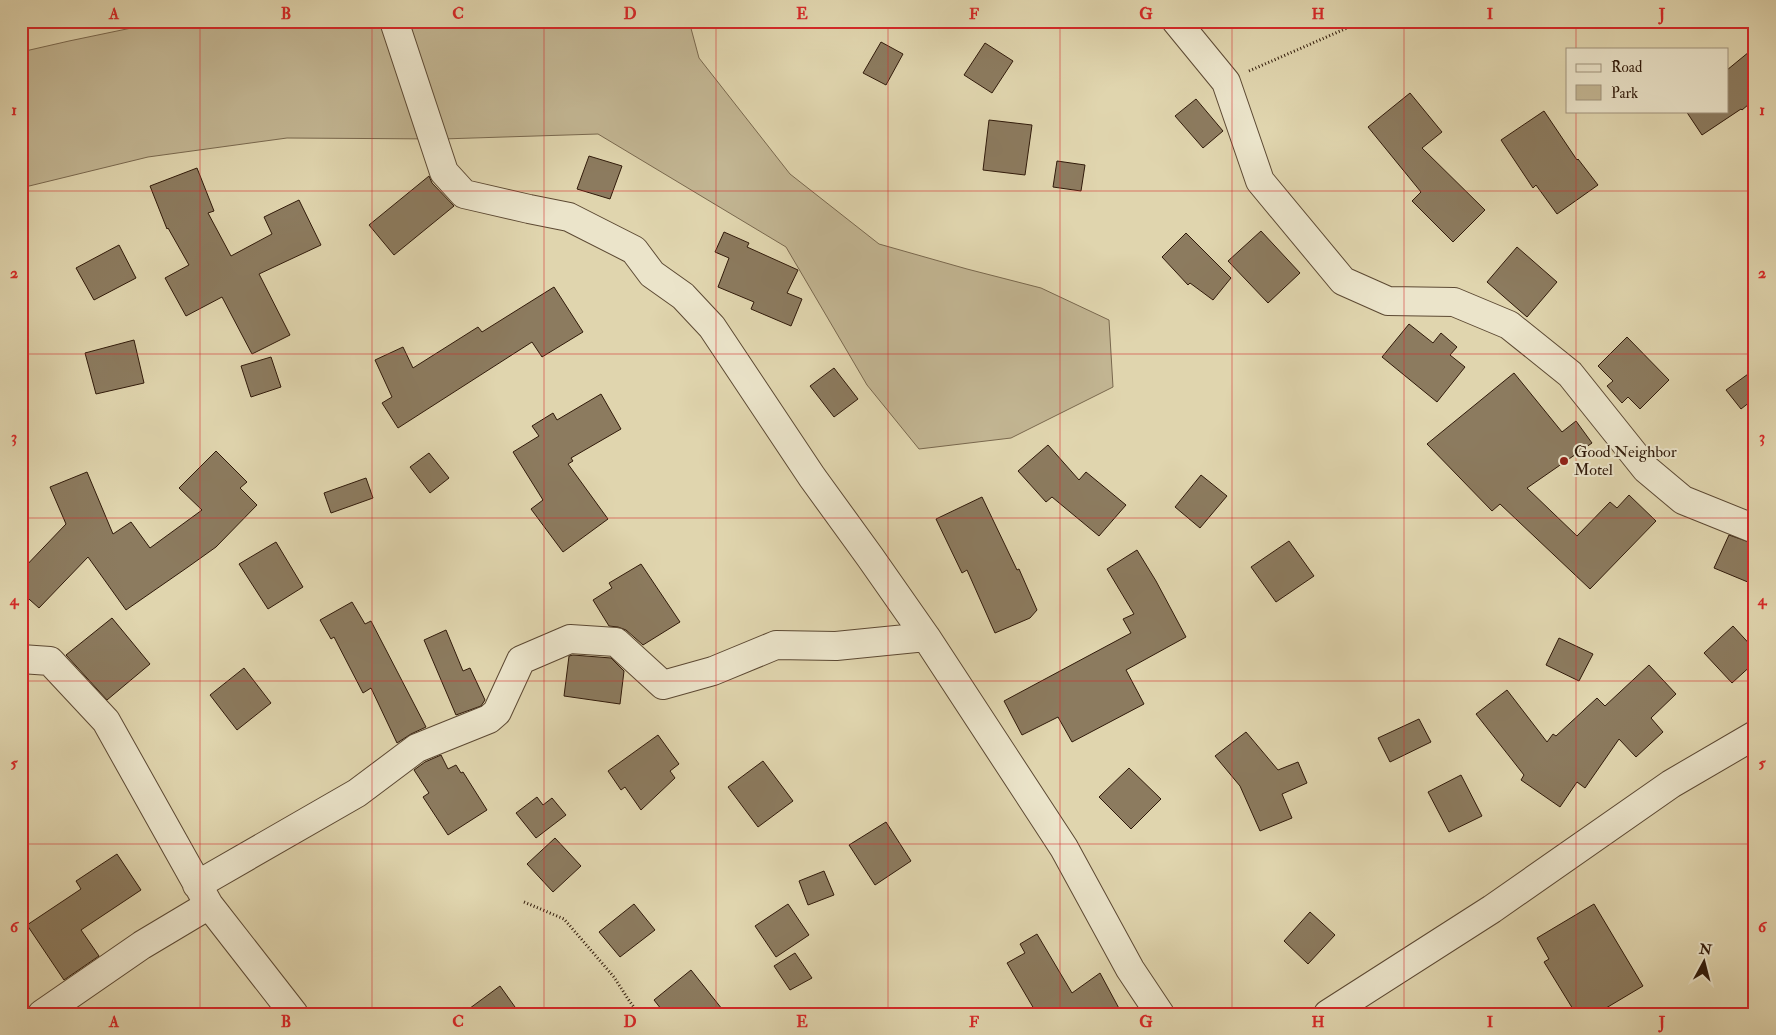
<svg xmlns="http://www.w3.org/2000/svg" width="1776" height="1035" viewBox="0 0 1776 1035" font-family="'IM FELL Double Pica',serif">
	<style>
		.green { fill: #c2b592; stroke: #79684e }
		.building { fill: #8c7b5f; stroke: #301a0a }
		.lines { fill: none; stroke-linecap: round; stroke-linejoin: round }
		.minor-casing { stroke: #5c4933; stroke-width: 30 }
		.path { stroke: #301a0a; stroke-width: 3; stroke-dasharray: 1 2.5; stroke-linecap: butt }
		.minor { stroke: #ebe4ca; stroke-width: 28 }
		.grid { fill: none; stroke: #d62828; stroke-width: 1; stroke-opacity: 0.55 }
		.poi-dot { fill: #8f2418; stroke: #ebe4ca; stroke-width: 2 }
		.labels { text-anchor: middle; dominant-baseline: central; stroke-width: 4; stroke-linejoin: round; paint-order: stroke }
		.poi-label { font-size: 16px; fill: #301a0a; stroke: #ebe4ca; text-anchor: start }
		.neatline { fill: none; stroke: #d62828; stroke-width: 2 }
		.grid-label { font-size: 16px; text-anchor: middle; font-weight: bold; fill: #d62828 }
	</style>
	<rect width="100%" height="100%" fill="#e0d5ae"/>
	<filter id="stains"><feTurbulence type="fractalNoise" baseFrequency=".004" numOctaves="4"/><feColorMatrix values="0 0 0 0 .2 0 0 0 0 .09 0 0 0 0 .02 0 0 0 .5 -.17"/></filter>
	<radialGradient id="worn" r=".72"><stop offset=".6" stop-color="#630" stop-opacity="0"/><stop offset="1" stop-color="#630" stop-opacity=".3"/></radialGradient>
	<path class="green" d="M 165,21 L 689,21 L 699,58 L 790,174 L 879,244 L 967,269 L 1041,288 L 1109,320 L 1113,387 L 1011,438 L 919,449 L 867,385 L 786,247 L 598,134 L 442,139 L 287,138 L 148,157 L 21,188 L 21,52 L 69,41 Z"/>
	<path class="building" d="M 881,42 L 903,54 L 886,85 L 863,73 Z
		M 985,43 L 1013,61 L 992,93 L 964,75 Z
		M 1755,47 L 1755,99 L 1742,110 L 1741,109 L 1702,135 L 1686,111 L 1727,111 L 1727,70 Z
		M 1410,93 L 1442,132 L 1422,148 L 1485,210 L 1453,242 L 1412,201 L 1421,192 L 1368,127 Z
		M 1196,99 L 1223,131 L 1203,148 L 1175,116 Z
		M 1544,111 L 1577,160 L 1578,159 L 1598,185 L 1557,214 L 1536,185 L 1533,188 L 1501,140 Z
		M 989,120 L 1032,125 L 1025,175 L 983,170 Z
		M 589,156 L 622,166 L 610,199 L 577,189 Z
		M 1057,161 L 1085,165 L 1081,191 L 1053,187 Z
		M 197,168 L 214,211 L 208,213 L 231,256 L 272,234 L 264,217 L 299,200 L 321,245 L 259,274 L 290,335 L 252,354 L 222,297 L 186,316 L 165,278 L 189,265 L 168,228 L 167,229 L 150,186 Z
		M 429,176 L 432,183 L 454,206 L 394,255 L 369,225 Z
		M 1261,231 L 1300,273 L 1268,303 L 1228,261 Z
		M 724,232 L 749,243 L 747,247 L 798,270 L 787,293 L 802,299 L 791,326 L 751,309 L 754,302 L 718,287 L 729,258 L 715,252 Z
		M 1186,233 L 1231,278 L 1213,300 L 1190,283 L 1188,285 L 1162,257 Z
		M 119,245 L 136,278 L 94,300 L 76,268 Z
		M 1517,247 L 1557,282 L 1527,317 L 1487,282 Z
		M 554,287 L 583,332 L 542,357 L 532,342 L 398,428 L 382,403 L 392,397 L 375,360 L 403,347 L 413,368 L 478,327 L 482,332 Z
		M 1409,324 L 1433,343 L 1441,333 L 1457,347 L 1450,355 L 1465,367 L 1437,402 L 1382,357 Z
		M 1627,337 L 1669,380 L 1640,409 L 1628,397 L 1622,403 L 1607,386 L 1613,381 L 1598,366 Z
		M 134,340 L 144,383 L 96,394 L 85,353 Z
		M 271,357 L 281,387 L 251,397 L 241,366 Z
		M 834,368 L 858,399 L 834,417 L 810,386 Z
		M 1755,369 L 1755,398 L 1741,409 L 1726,390 Z
		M 1514,373 L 1562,432 L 1576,421 L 1592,443 L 1527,488 L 1577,536 L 1610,502 L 1617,508 L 1629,495 L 1656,521 L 1590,589 L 1500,504 L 1492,511 L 1427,444 Z
		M 601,394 L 621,429 L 571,458 L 573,461 L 568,464 L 608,519 L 563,552 L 531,509 L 543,500 L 513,452 L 539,436 L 532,426 L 553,413 L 557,420 Z
		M 1048,445 L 1079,480 L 1086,472 L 1126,505 L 1099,536 L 1052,497 L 1046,502 L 1018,471 Z
		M 216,451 L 247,482 L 240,488 L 257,505 L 216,547 L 188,567 L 126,610 L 88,557 L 39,608 L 21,592 L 21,571 L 66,524 L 50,487 L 87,472 L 113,534 L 131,522 L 150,548 L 202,510 L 179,488 Z
		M 429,453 L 449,478 L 430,493 L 410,467 Z
		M 1201,475 L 1227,496 L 1200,528 L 1175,507 Z
		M 366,478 L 373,498 L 331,513 L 324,493 Z
		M 982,497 L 1017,570 L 1019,569 L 1037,610 L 1030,618 L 995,633 L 967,570 L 962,573 L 936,519 Z
		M 1729,535 L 1755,544 L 1755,585 L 1714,568 Z
		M 1289,541 L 1314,576 L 1276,602 L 1251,567 Z
		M 276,542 L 303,587 L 268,609 L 239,564 Z
		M 1137,550 L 1156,581 L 1186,637 L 1126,670 L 1144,704 L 1072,742 L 1058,717 L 1022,735 L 1004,701 L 1131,633 L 1123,619 L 1134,614 L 1107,569 Z
		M 641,564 L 680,622 L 643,645 L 626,630 L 618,627 L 609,626 L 593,600 L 612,588 L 609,583 Z
		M 352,602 L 365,624 L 371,621 L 426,727 L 411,734 L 397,743 L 371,688 L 363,693 L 334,637 L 331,639 L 320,620 Z
		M 112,618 L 150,664 L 107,700 L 66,655 Z
		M 1733,626 L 1755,650 L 1755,662 L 1732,683 L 1704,653 Z
		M 446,630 L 463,671 L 470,668 L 485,700 L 481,706 L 456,715 L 424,640 Z
		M 1559,638 L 1593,654 L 1579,681 L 1546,665 Z
		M 573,655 L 611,658 L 624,671 L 620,704 L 564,696 L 569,656 Z
		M 1649,665 L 1676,694 L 1651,718 L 1663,732 L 1636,757 L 1619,739 L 1585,788 L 1577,782 L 1560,807 L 1521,780 L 1524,775 L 1476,714 L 1507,690 L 1547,742 L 1553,734 L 1556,736 L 1597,698 L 1605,706 Z
		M 244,668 L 271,703 L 237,730 L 210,695 Z
		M 1419,719 L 1431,742 L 1390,762 L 1378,738 Z
		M 1246,732 L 1278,770 L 1298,762 L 1307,783 L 1282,794 L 1292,818 L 1260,831 L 1240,786 L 1215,756 Z
		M 658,735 L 679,764 L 670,771 L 675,778 L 641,810 L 625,787 L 621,790 L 608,771 Z
		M 441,755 L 448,769 L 456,765 L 461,773 L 463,772 L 487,810 L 448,835 L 423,797 L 429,793 L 414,770 L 425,762 Z
		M 763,761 L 793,801 L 758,827 L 728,787 Z
		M 1129,768 L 1161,799 L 1131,829 L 1099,797 Z
		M 1461,775 L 1482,816 L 1449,832 L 1428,792 Z
		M 537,797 L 543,805 L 552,798 L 566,815 L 536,838 L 516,813 Z
		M 886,822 L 911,861 L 875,885 L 849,845 Z
		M 555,838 L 581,866 L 553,892 L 527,864 Z
		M 117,854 L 141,890 L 81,930 L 99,956 L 64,980 L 27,925 L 81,889 L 76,881 Z
		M 824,871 L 834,895 L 808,905 L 799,881 Z
		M 634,904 L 655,930 L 620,957 L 599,932 Z
		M 788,904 L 809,935 L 776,957 L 755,926 Z
		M 1594,904 L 1643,986 L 1596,1014 L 1576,1014 L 1544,962 L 1549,959 L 1537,938 Z
		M 1310,912 L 1335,935 L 1308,964 L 1284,941 Z
		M 1037,934 L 1072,993 L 1100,973 L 1122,1014 L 1037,1014 L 1007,963 L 1025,953 L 1020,944 Z
		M 795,953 L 812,978 L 790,990 L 774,966 Z
		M 691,970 L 726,1014 L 665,1014 L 654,1000 Z
		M 500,986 L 520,1014 L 462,1014 Z"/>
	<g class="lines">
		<g class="minor-casing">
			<path id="minor" d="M 394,21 L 444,172 L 464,194 L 529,209 L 569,217 L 634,250 L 652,274 L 683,296 L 712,327 L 812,477 L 870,557 L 926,637 L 1064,848 L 1130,969 L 1160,1014
				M 1176,21 L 1226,82 L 1260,181 L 1343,281 L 1388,301 L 1454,302 L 1509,325 L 1570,374 L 1646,469 L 1683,500 L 1755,529
				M 21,659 L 50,661 L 106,721 L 209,905 L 294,1014
				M 197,885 L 357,793 L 417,748 L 489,719 L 497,712 L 521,660 L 570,639 L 616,642 L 663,685 L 713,671 L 776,645 L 836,646 L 926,637
				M 42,1014 L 142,945 L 209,905
				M 1328,1014 L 1492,909 L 1671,784 L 1755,735"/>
		</g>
		<path class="path" d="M 1249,71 L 1363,21
			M 524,902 L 564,919 L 614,977 L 628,999 L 639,1014"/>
		<use href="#minor" class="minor"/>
	</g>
	<path class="grid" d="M 200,21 L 200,1014M 372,21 L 372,1014M 544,21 L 544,1014M 716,21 L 716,1014M 888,21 L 888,1014M 1060,21 L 1060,1014M 1232,21 L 1232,1014M 1404,21 L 1404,1014M 1576,21 L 1576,49M 1576,111 L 1576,1014M 21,191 L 1755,191M 21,354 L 1755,354M 21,518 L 1755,518M 21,681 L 1755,681M 21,844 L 1755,844"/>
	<circle class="poi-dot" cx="1564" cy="461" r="5"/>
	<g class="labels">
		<g class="poi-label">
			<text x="1574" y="452">Good Neighbor<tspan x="1574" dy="18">Motel</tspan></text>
		</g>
	</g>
	<rect width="1776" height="1035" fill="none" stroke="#e0d5ae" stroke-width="55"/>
	<rect x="1566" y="48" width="162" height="65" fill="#ebe4ca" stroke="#a0937d"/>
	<rect x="1576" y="64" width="25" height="8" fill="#ebe4ca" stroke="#a0937d"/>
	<text x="1611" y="72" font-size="15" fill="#301a0a">Road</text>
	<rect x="1576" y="85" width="25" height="15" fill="#c2b592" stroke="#a0937d"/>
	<text x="1611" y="98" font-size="15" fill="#301a0a">Park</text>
	<g transform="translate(1704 962) rotate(7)" stroke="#ebe4ca" stroke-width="4" paint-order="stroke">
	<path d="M0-4L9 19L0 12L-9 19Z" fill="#301a0a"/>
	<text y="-8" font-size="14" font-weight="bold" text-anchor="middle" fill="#301a0a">N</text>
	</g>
	<rect x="28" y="28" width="1720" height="980" class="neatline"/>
	<g class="grid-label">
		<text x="114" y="19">A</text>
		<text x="286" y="19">B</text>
		<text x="458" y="19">C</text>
		<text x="630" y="19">D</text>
		<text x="802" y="19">E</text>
		<text x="974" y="19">F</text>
		<text x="1146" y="19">G</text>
		<text x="1318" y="19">H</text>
		<text x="1490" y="19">I</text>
		<text x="1662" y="19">J</text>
		<text x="14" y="115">1</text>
		<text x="1762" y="115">1</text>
		<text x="14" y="278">2</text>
		<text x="1762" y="278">2</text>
		<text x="14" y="442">3</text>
		<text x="1762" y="442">3</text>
		<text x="14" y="605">4</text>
		<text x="1762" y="605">4</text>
		<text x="14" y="768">5</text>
		<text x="1762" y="768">5</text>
		<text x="14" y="932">6</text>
		<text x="1762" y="932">6</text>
		<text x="114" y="1027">A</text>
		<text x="286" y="1027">B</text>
		<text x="458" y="1027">C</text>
		<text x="630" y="1027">D</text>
		<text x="802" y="1027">E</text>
		<text x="974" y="1027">F</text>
		<text x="1146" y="1027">G</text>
		<text x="1318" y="1027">H</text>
		<text x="1490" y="1027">I</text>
		<text x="1662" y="1027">J</text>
	</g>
	<rect width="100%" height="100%" filter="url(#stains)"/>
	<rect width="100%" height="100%" fill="url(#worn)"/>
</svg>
